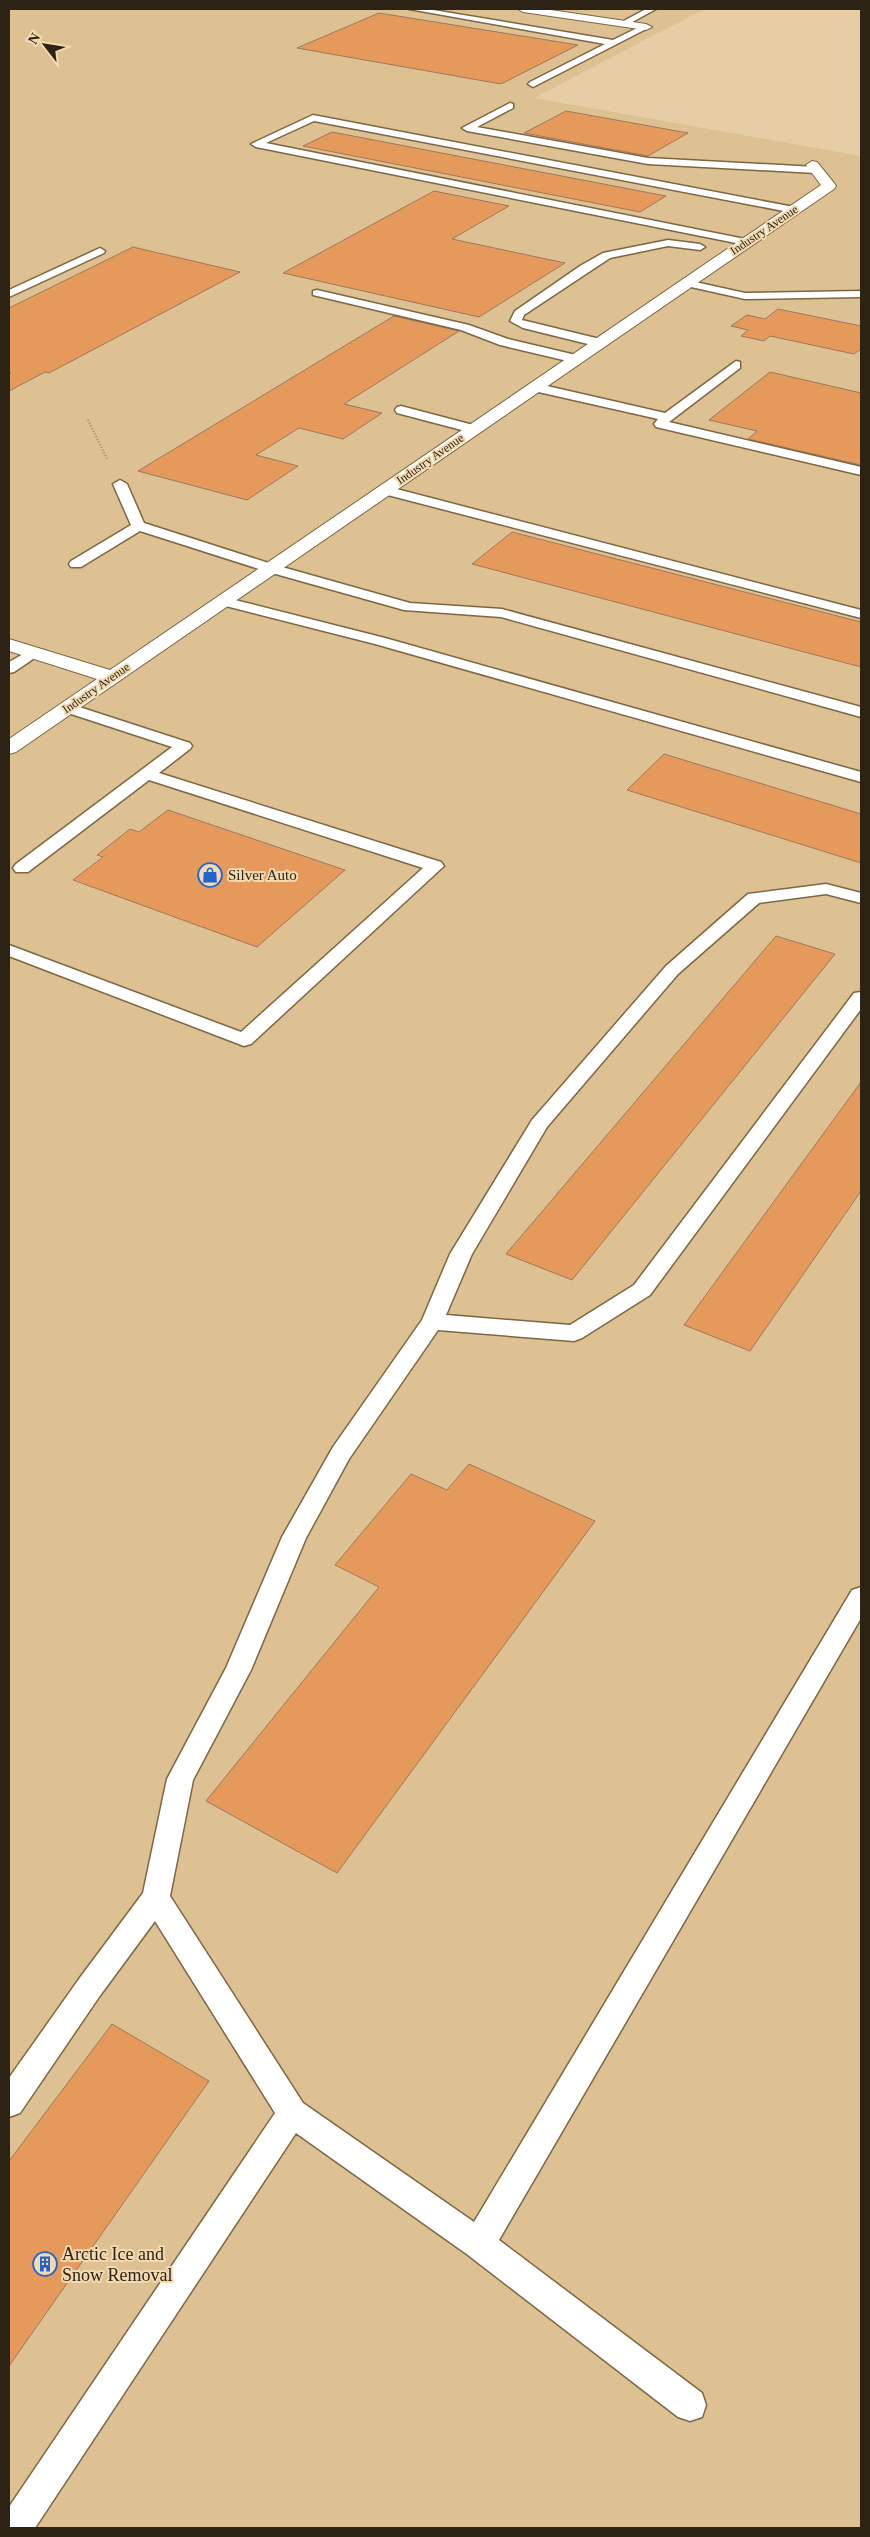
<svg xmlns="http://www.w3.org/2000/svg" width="870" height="2537" viewBox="0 0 870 2537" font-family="Georgia,serif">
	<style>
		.built { fill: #ddc192 }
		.building { fill: #e59a5b; stroke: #9c785c }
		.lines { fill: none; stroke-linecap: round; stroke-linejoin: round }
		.lane-casing { stroke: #7d6641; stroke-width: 3 }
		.street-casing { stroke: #7d6641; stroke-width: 2 }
		.path { stroke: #9b886a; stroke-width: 2; stroke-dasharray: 1 2; stroke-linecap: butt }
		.lane { fill: #fff; fill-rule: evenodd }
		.street { fill: #fff; fill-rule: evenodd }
		.labels { text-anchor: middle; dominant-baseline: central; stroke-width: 4; stroke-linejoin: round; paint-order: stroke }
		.far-street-label { font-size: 12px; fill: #2d2314; stroke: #f3dab1 }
		.poi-label { font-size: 15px; fill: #2d2314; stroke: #f3dab1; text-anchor: start }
		.near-poi-label { font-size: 18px; fill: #2d2314; stroke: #f3dab1; text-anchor: start }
	</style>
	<rect width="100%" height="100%" fill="#e6cda4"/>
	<path class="built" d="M 9,9 L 704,9 L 534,98 L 861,156 L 861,2528 L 9,2528 Z"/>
	<path class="building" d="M 379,13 L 578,45 L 501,84 L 297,48 Z
		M 566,111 L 688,133 L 648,156 L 524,133 Z
		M 332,132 L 666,196 L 640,212 L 303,146 Z
		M 434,191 L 509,206 L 452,239 L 565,263 L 479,317 L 283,273 Z
		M 133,247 L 240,272 L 49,373 L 45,372 L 9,391 L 9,375 L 11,373 L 9,373 L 9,308 Z
		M 778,309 L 861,326 L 861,349 L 854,354 L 770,336 L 764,341 L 741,336 L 748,330 L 731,326 L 747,315 L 765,319 Z
		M 394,316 L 459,331 L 344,404 L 382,413 L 343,439 L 299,428 L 256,455 L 298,466 L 247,500 L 138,471 Z
		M 770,372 L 861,393 L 861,465 L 748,439 L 757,431 L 709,420 Z
		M 512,532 L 861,622 L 861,667 L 472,564 Z
		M 664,754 L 861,814 L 861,863 L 627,790 Z
		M 168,810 L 345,870 L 257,947 L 73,880 L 103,857 L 97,855 L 130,829 L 139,832 Z
		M 776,936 L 835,954 L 572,1280 L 506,1254 Z
		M 861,1082 L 861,1191 L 750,1351 L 684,1325 Z
		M 469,1464 L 595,1521 L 337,1873 L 206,1801 L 379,1587 L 335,1565 L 411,1474 L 447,1490 Z
		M 112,2024 L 209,2081 L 9,2366 L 9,2161 Z"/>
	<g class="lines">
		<g class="lane-casing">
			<path id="lane" d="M 409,9 L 427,9 L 613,40 L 643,25 L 650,27 L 533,87 L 528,84 L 530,82 L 605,44 Z
				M 646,9 L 656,9 L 625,26 L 618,24 Z
				M 510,103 L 513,104 L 513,108 L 477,127 L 648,158 L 816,167 L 821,170 L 816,173 L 648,164 L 467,131 L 462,128 Z
				M 313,115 L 794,207 L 799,210 L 794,213 L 314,121 L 266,143 L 750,240 L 750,244 L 746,245 L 256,147 L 251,144 Z
				M 668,240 L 700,244 L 705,247 L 700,250 L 668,246 L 610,258 L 524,315 L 522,320 L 604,340 L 604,346 L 600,347 L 523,328 L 510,321 L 515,311 L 580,266 L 603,253 Z
				M 100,248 L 105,251 L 104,253 L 9,297 L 9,290 Z
				M 686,280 L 745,293 L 861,291 L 861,297 L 745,299 L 682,285 L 682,281 Z
				M 317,290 L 469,325 L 508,339 L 580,356 L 582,359 L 576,363 L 500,345 L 461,330 L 313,295 L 313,291 Z
				M 736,361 L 740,362 L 740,368 L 669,422 L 861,467 L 861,475 L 656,427 L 654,424 L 658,419 L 534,391 L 528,387 L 534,383 L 665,413 Z
				M 401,406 L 477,426 L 479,429 L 473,433 L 397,413 L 395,410 L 397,407 Z
				M 120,480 L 127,484 L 144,523 L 275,565 L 410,603 L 502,609 L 861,707 L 861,717 L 501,617 L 404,610 L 265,571 L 140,531 L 81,567 L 71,567 L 69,564 L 71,561 L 131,525 L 113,484 Z
				M 385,486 L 861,610 L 861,618 L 380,493 L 378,490 L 380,487 Z
				M 223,597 L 385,638 L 861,772 L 861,782 L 375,644 L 218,604 L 216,601 Z
				M 34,648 L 39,649 L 41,652 L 39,655 L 14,672 L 9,673 L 9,662 Z
				M 67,703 L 190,743 L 192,746 L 190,749 L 159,773 L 441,862 L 444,866 L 251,1044 L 244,1046 L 9,956 L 9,945 L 241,1032 L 423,868 L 149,780 L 28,872 L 16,872 L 13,868 L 16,864 L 172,747 L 62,711 L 59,708 Z
				M 826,884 L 861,893 L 861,903 L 826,894 L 759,903 L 678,974 L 547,1127 L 472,1254 L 446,1315 L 570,1325 L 634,1285 L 854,993 L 861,992 L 861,1009 L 650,1295 L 582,1338 L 574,1341 L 438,1330 L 349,1459 L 306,1538 L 251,1670 L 193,1780 L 170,1896 L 303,2103 L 474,2222 L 852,1590 L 861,1587 L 861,1618 L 499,2240 L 702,2393 L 706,2405 L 702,2417 L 690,2421 L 678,2417 L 468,2255 L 296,2133 L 35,2528 L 9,2528 L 9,2507 L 275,2113 L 155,1921 L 99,1997 L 20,2113 L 9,2117 L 9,2078 L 79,1979 L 143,1893 L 167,1779 L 226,1668 L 282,1537 L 333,1447 L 422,1320 L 450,1254 L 532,1120 L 666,966 L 748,894 Z"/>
		</g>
		<g class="street-casing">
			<path id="street" d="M 518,9 L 544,9 L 646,24 L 652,27 L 646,30 L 523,12 Z
				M 812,161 L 817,162 L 834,183 L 836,186 L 834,189 L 16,752 L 9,754 L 9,739 L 97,679 L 9,651 L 9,639 L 110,670 L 821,185 L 806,165 Z"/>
		</g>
		<path class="path" d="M 88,420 L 107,459"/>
		<use href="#lane" class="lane"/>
		<use href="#street" class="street"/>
	</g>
	<defs>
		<g id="shop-ring" transform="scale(1.25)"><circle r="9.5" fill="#f3dab1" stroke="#2064d0" stroke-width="1.5"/><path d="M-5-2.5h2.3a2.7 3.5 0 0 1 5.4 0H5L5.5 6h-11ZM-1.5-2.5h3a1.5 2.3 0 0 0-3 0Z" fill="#2064d0"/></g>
		<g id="building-ring" transform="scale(1.25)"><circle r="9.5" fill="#f3dab1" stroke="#2064d0" stroke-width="1.5"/><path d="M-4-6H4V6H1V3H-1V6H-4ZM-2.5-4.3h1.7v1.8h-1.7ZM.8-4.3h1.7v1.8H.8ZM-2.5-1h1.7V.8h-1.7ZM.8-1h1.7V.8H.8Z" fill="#2064d0"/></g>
	</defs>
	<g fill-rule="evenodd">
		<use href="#shop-ring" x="210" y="875"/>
		<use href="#building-ring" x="45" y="2264"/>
	</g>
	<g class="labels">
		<g class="far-street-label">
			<text transform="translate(764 230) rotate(-34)">Industry Avenue</text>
			<text transform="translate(430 459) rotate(-35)">Industry Avenue</text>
			<text transform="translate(96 688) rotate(-35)">Industry Avenue</text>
		</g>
		<g class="poi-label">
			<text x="228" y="875">Silver Auto</text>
		</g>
		<g class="near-poi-label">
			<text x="62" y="2254">Arctic Ice and<tspan x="62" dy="21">Snow Removal</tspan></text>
		</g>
	</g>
	<rect width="870" height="2537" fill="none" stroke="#2d2314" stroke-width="20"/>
	<g transform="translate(45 45) rotate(301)" stroke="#f3dab1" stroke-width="4" paint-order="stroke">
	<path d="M0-4L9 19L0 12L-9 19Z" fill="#2d2314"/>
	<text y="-8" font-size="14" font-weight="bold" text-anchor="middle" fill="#2d2314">N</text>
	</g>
</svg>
